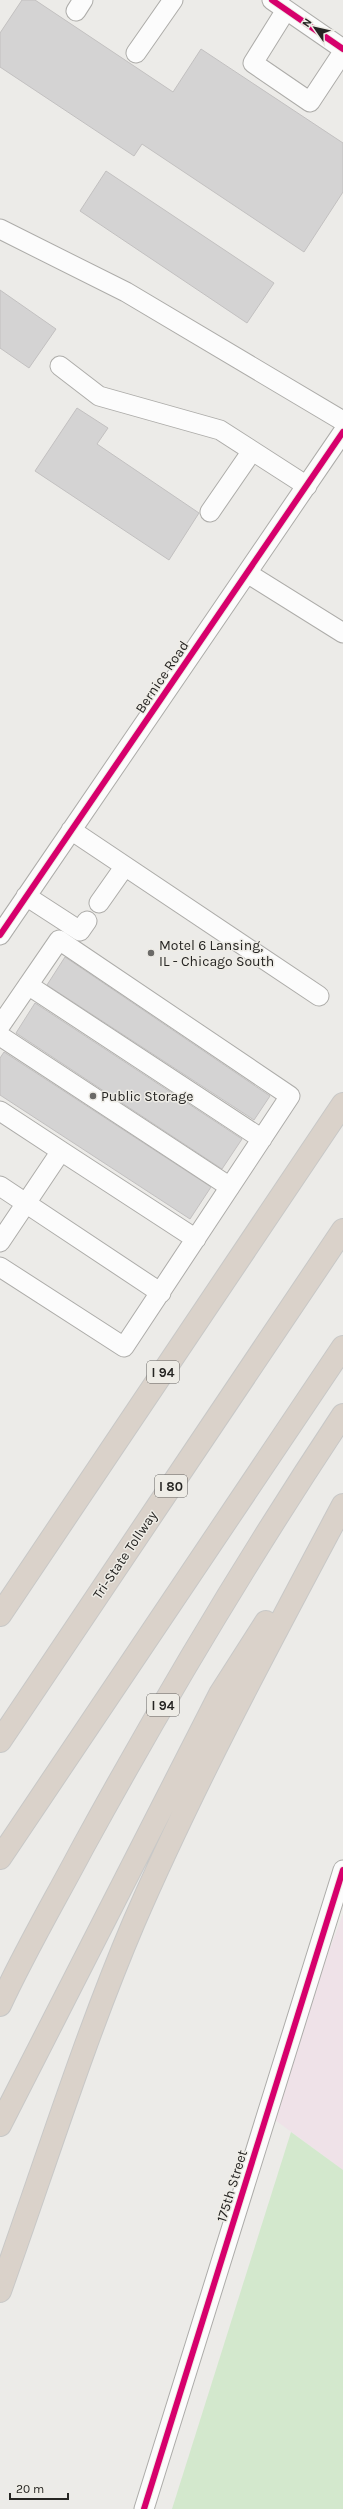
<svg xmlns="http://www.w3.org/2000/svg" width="343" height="2509" viewBox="0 0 343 2509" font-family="Karla,sans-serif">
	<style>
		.industrial { fill: #efe2e8 }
		.green { fill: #d3e8cd }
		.building { fill: #d4d3d3; stroke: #c2c0c0 }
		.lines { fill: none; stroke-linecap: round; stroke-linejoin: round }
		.minor-casing { stroke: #adaca9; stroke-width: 21 }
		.highway-casing { stroke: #c8c8c7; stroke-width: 24 }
		.minor { stroke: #fcfcfc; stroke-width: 19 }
		.highway { stroke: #dad2ca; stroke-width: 22 }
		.cycleway-casing { stroke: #eeece6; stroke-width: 8 }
		.cycleway { stroke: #d6006c; stroke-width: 6 }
		.poi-dot { fill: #6b6a68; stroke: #eeece6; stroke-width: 1.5 }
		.labels { text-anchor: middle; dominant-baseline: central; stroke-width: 3; stroke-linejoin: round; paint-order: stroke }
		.shield { fill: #eeece6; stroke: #62615e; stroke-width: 1 }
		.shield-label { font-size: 13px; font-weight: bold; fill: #262523 }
		.street-label { font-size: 14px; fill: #262523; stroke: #eeece6 }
		.poi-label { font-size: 14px; fill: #262523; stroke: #eeece6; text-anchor: start }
	</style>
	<rect width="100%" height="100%" fill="#ecebe8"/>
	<path class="industrial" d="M 343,1914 L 343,2170 L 267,2114 Z"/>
	<path class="green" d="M 291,2132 L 343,2170 L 343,2509 L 172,2509 Z"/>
	<path class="building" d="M 22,0 L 35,0 L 173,92 L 201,49 L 343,143 L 343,192 L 304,252 L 142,144 L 134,156 L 0,67 L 0,33 Z
		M 106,171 L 274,283 L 247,323 L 80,211 Z
		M 0,290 L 56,329 L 29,368 L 0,348 Z
		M 77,408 L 108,428 L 97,444 L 199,513 L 169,560 L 35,471 Z
		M 65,957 L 270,1096 L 254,1120 L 47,985 Z
		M 35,1003 L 242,1139 L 222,1169 L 16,1033 Z
		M 4,1052 L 211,1187 L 190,1219 L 0,1095 L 0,1058 Z"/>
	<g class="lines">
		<g class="minor-casing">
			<path id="minor" d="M 272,0 L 343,49
				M 286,10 L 253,63 L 310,102 L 343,52
				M 76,11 L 83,0
				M 136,53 L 173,0
				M 0,229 L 126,292 L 343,421
				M 60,366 L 99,396 L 220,430 L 307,486
				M 210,512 L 252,451
				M 247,573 L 343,633
				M 71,830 L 319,996
				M 26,896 L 80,931 L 87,921
				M 99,903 L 125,866
				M 0,935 L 343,432
				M 28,985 L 262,1139
				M 0,1026 L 59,940 L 290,1096 L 124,1347 L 0,1267
				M 0,1036 L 230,1187
				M 0,1111 L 61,1151 L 0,1242
				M 61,1151 L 196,1239
				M 0,1186 L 161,1293
				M 144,2509 L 343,1870"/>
		</g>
		<g class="highway-casing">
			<path id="highway" d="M 0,1615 L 343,1104
				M 0,1741 L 343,1230
				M 0,1858 L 343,1347
				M 0,2005 C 25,1951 55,1900 83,1847 C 164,1699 250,1555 343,1415
				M 0,2125 L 220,1694 L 266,1622
				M 0,2291 C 44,2168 83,2042 134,1922 C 196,1779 270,1642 343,1505"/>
		</g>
		<use href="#minor" class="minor"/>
		<use href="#highway" class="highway"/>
		<g class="cycleway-casing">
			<path id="cycleway" d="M 272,0 L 343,49
				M 0,935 L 343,432
				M 144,2509 L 343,1870"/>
		</g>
		<use href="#cycleway" class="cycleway"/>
	</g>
	<g class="poi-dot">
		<circle cx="151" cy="953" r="4"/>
		<circle cx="93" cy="1096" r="4"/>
	</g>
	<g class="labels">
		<g class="shield">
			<rect x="147" y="1361" width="32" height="22" rx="3"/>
			<rect x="155" y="1475" width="32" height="22" rx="3"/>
			<rect x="147" y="1694" width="32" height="22" rx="3"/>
		</g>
		<g class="shield-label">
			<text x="163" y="1372">I 94</text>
			<text x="171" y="1486">I 80</text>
			<text x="163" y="1705">I 94</text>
		</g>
		<g class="street-label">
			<text transform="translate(162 677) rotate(-56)">Bernice Road</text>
			<text transform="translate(125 1555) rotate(-56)">Tri-State Tollway</text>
			<text transform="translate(232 2186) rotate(-73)">175th Street</text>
		</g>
		<g class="poi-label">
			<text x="159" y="945">Motel 6 Lansing,<tspan x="159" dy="16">IL - Chicago South</tspan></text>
			<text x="101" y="1096">Public Storage</text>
		</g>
	</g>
	<g transform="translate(315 28) rotate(304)" stroke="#eeece6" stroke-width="3" paint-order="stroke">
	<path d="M0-3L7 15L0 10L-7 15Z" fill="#262523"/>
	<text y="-6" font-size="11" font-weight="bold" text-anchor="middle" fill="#262523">N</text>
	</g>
	<path d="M10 2493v6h58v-6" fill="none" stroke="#262523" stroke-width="2"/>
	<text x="16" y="2493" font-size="12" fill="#262523" stroke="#eeece6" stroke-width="3" paint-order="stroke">20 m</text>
</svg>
